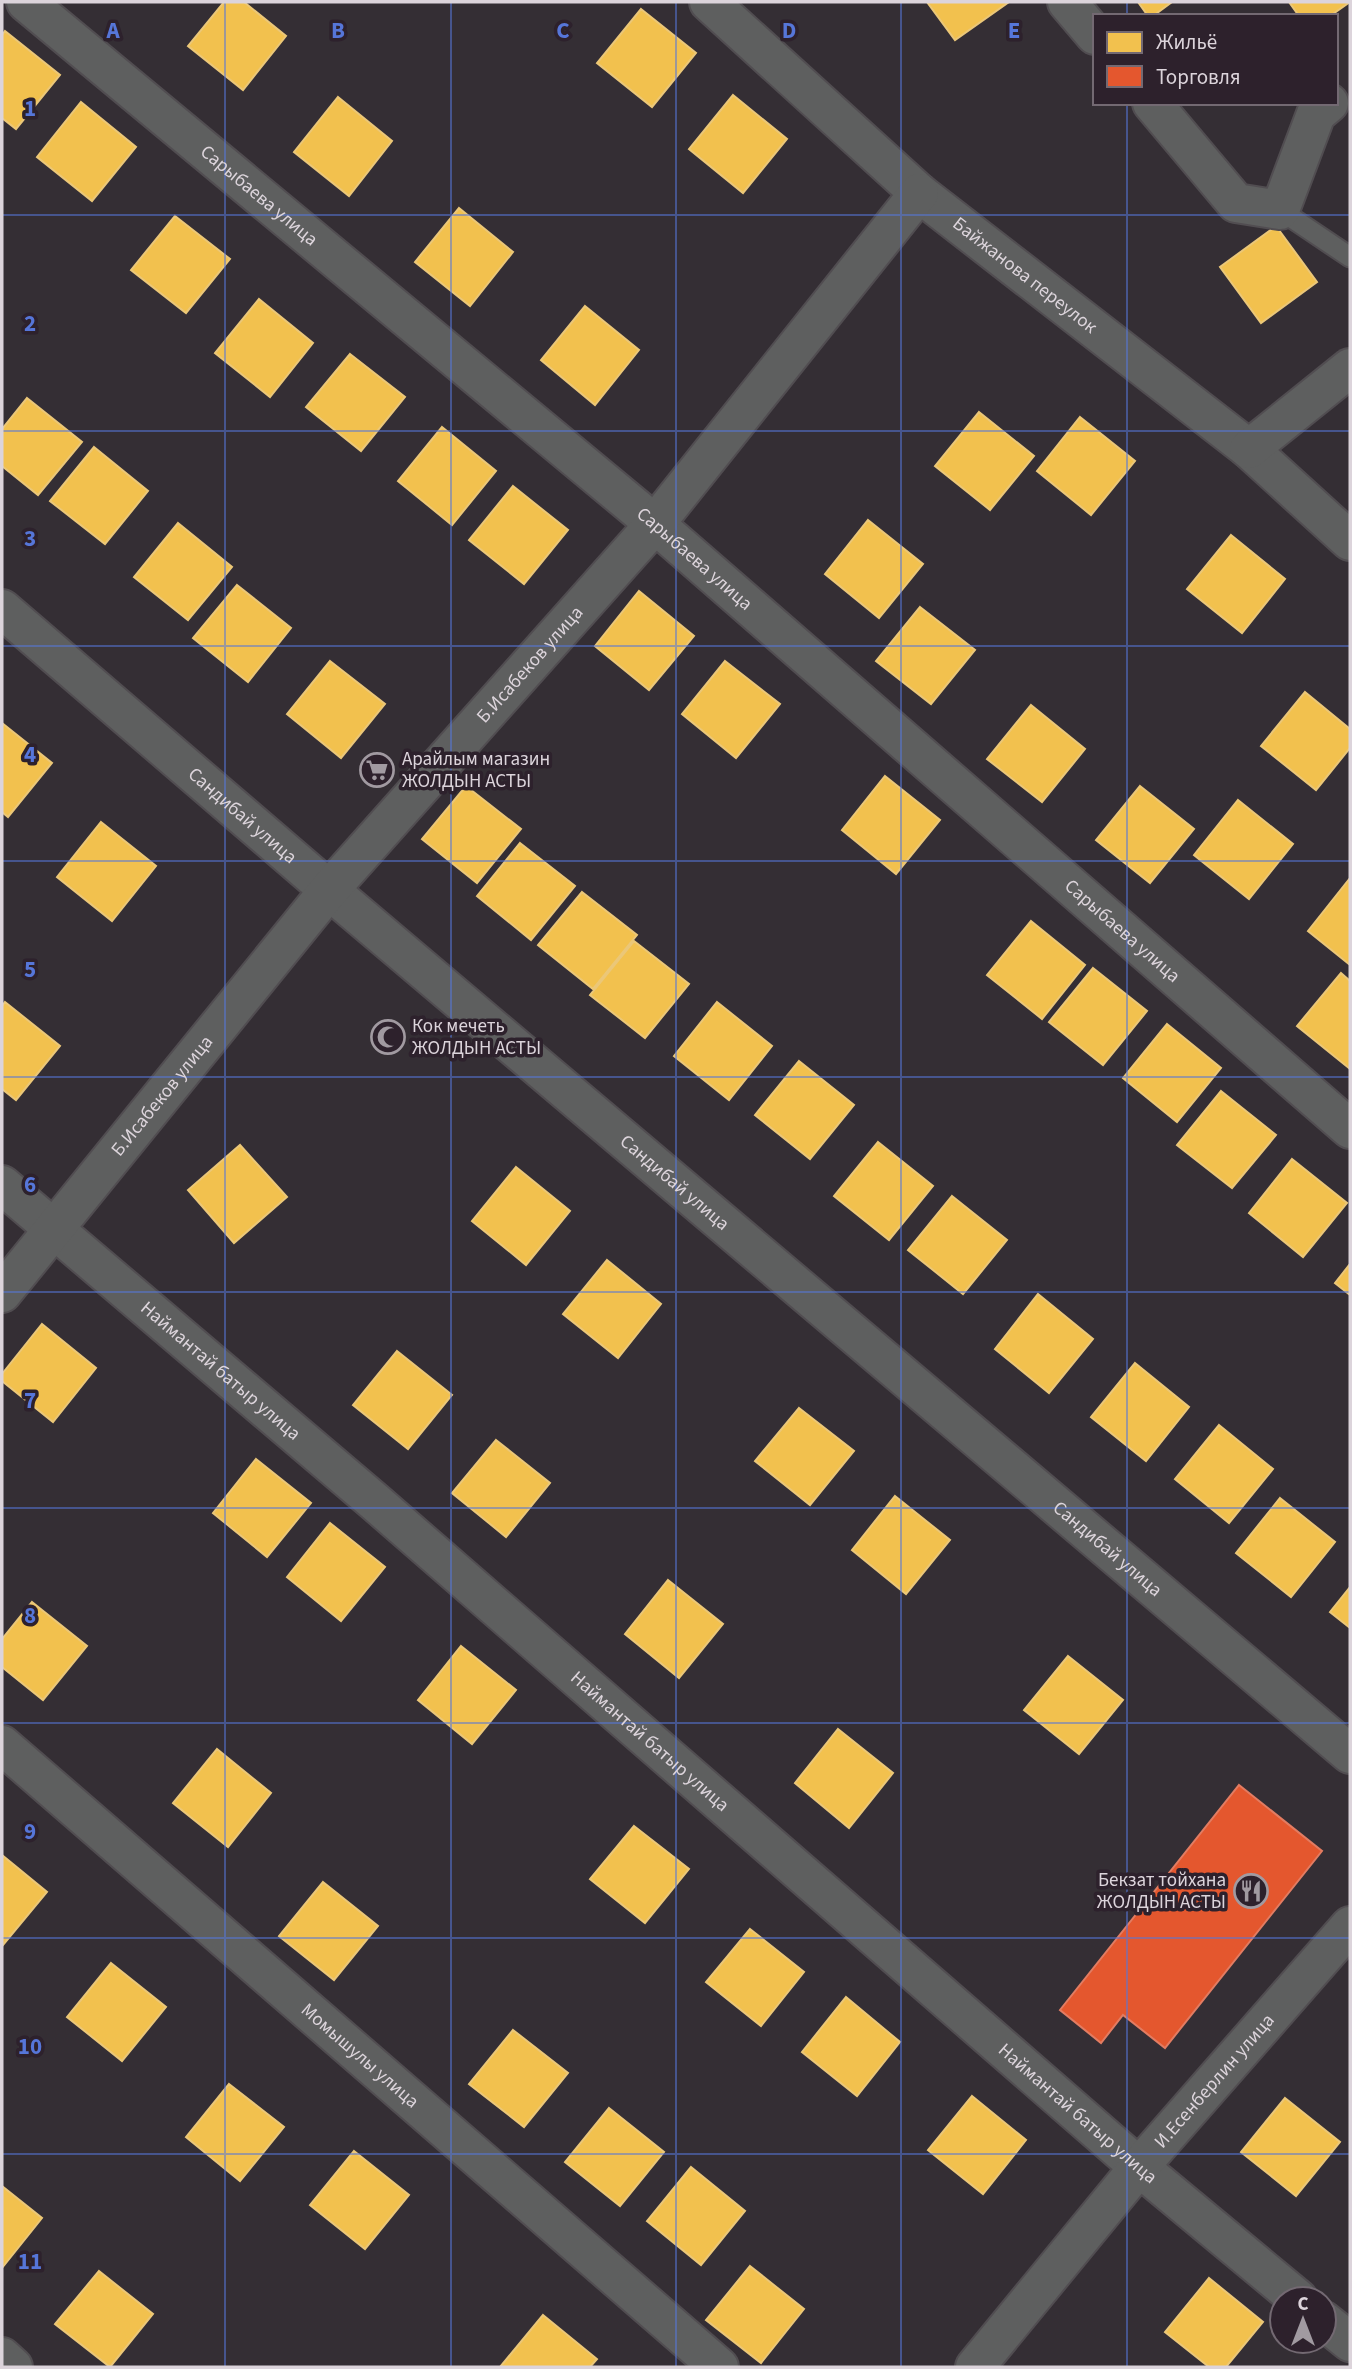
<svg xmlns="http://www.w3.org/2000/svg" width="1352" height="2369" viewBox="0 0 1352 2369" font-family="'Source Sans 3',sans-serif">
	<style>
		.homes { fill: #f2c14e; stroke: #ebc778; stroke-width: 2 }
		.shops { fill: #e4572e; stroke: #e27c62; stroke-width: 2 }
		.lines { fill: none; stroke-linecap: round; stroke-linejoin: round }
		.lane-casing { stroke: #514d51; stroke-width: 23 }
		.street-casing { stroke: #514d51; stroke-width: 42 }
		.lane { stroke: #5e5f5f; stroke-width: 19 }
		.street { stroke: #5e5f5f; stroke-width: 38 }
		.grid { fill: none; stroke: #5676d9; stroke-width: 2; stroke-opacity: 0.55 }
		.labels { text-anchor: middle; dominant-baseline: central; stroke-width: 7; stroke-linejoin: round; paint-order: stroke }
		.street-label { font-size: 19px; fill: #dcd4db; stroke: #2d212c }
		.poi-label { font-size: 19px; fill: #dcd4db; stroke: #2d212c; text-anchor: start }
		.grid-label { font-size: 23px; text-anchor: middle; font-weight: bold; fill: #5676d9; stroke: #2d212c; stroke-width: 7; stroke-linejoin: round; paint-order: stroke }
	</style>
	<rect width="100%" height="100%" fill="#342e34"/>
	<path class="homes" d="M 224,2 L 244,2 L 286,36 L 243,90 L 188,46 Z
		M 927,2 L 1009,2 L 955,40 Z
		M 1138,2 L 1172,2 L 1153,16 L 1148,16 Z
		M 1289,2 L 1350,2 L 1330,16 L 1299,16 Z
		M 641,9 L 696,53 L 652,107 L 597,63 Z
		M 5,31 L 60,75 L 16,129 L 2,118 L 2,35 Z
		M 733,95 L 787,139 L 743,193 L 689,149 Z
		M 338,97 L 392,141 L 349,196 L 294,152 Z
		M 81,102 L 136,147 L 92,201 L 37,157 Z
		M 459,208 L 513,252 L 470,306 L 415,262 Z
		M 175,216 L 230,259 L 186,313 L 131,270 Z
		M 1276,226 L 1317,282 L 1261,323 L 1220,267 Z
		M 259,299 L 313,343 L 270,397 L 215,353 Z
		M 585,306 L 639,350 L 595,405 L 541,360 Z
		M 350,354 L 405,397 L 361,451 L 306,407 Z
		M 27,398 L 82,442 L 38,495 L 2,466 L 2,429 Z
		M 979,412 L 1034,456 L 990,510 L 935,466 Z
		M 1080,417 L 1135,461 L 1091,515 L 1037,471 Z
		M 442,427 L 496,471 L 452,525 L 398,481 Z
		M 94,447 L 148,491 L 105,544 L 50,501 Z
		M 513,486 L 568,530 L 524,584 L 469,540 Z
		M 868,520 L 923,564 L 879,618 L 825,574 Z
		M 178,523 L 232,567 L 188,620 L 134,577 Z
		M 1231,535 L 1285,579 L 1242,633 L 1187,589 Z
		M 237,585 L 291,628 L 248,682 L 193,638 Z
		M 639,591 L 694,636 L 649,690 L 595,646 Z
		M 920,607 L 975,650 L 931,704 L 876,661 Z
		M 330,661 L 385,704 L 341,758 L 287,714 Z
		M 725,661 L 780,704 L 736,758 L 682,714 Z
		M 1305,692 L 1350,729 L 1350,748 L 1316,790 L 1261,746 Z
		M 1031,705 L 1085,749 L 1042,802 L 987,759 Z
		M 2,723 L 52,763 L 8,817 L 2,812 Z
		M 885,776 L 940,820 L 896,874 L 842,830 Z
		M 466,786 L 521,829 L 477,883 L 422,839 Z
		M 1140,786 L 1194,829 L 1150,883 L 1096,840 Z
		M 1238,800 L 1293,844 L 1249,899 L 1194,855 Z
		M 101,822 L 156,866 L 112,921 L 57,877 Z
		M 520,843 L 575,886 L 531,940 L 477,896 Z
		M 1350,878 L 1350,965 L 1308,931 Z
		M 582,892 L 637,935 L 593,989 L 538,945 Z
		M 1031,921 L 1085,965 L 1042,1019 L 987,975 Z
		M 634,941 L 689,984 L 645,1038 L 590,995 Z
		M 1093,968 L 1147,1011 L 1103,1065 L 1049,1022 Z
		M 1341,973 L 1350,981 L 1350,1069 L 1297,1026 Z
		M 5,1002 L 60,1046 L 16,1100 L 2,1089 L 2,1006 Z
		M 717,1002 L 772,1046 L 729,1100 L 674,1056 Z
		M 1167,1024 L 1221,1068 L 1177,1122 L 1123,1078 Z
		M 799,1061 L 854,1105 L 810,1159 L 755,1115 Z
		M 1221,1091 L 1276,1135 L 1232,1188 L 1177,1145 Z
		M 878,1142 L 933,1186 L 889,1240 L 834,1196 Z
		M 240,1145 L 287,1197 L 234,1243 L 188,1190 Z
		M 1292,1159 L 1347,1203 L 1303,1257 L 1249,1213 Z
		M 516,1167 L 570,1211 L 526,1265 L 472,1221 Z
		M 952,1196 L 1007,1240 L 963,1294 L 908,1250 Z
		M 607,1260 L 661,1304 L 618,1358 L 563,1314 Z
		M 1350,1264 L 1350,1295 L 1335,1283 Z
		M 1038,1294 L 1093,1339 L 1049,1393 L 995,1349 Z
		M 42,1324 L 96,1368 L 53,1422 L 2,1381 L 2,1374 Z
		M 397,1351 L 452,1395 L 408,1449 L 353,1405 Z
		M 1135,1363 L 1189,1407 L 1146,1461 L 1091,1417 Z
		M 799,1408 L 854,1451 L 810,1505 L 755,1461 Z
		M 1219,1425 L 1273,1469 L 1229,1523 L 1175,1479 Z
		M 496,1440 L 550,1483 L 506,1537 L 452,1493 Z
		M 256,1459 L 311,1503 L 267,1557 L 213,1513 Z
		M 895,1496 L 950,1540 L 906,1594 L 852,1550 Z
		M 1280,1498 L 1335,1542 L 1291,1597 L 1236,1553 Z
		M 330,1523 L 385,1567 L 341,1621 L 287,1577 Z
		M 668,1580 L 723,1624 L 679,1678 L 625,1634 Z
		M 1350,1587 L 1350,1628 L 1330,1612 Z
		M 32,1602 L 87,1646 L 43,1700 L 2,1667 L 2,1639 Z
		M 461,1646 L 516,1690 L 472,1744 L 418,1700 Z
		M 1068,1656 L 1123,1700 L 1079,1754 L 1024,1710 Z
		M 838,1729 L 893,1773 L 849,1828 L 795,1783 Z
		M 217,1749 L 271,1793 L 228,1847 L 173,1803 Z
		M 634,1826 L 689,1869 L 645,1923 L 590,1879 Z
		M 2,1855 L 47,1892 L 3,1945 L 2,1944 Z
		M 323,1882 L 378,1926 L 334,1980 L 279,1936 Z
		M 750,1929 L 804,1972 L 761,2026 L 706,1982 Z
		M 111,1963 L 166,2007 L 122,2061 L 67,2017 Z
		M 846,1997 L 900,2042 L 857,2096 L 802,2052 Z
		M 513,2030 L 568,2073 L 524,2127 L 469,2084 Z
		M 229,2084 L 284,2127 L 240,2181 L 186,2137 Z
		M 972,2096 L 1026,2140 L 983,2194 L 928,2150 Z
		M 1285,2098 L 1340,2142 L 1296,2196 L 1241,2152 Z
		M 609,2108 L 664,2152 L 620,2206 L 565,2162 Z
		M 354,2151 L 409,2195 L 365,2249 L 310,2205 Z
		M 691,2167 L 745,2211 L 701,2265 L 647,2221 Z
		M 2,2186 L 42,2218 L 2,2268 Z
		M 750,2266 L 804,2309 L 761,2363 L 706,2320 Z
		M 99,2271 L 153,2314 L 110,2367 L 55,2324 Z
		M 1209,2278 L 1263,2322 L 1226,2367 L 1209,2367 L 1165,2332 Z
		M 543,2315 L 597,2359 L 590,2367 L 500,2367 Z"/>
	<path class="shops" d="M 1239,1785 L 1322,1851 L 1165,2048 L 1123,2015 L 1101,2043 L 1060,2010 Z"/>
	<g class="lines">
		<g class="lane-casing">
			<path id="lane" d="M 1280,210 L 1350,257"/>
		</g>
		<g class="street-casing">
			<g id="street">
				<path id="s1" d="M 26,2 L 655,524 L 1350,1129"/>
				<path id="s2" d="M 709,2 L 919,193 L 1249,449 L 1350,541"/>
				<path d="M 1067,2 L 1095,35"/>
				<path d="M 1152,103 L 1236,203 L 1280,210 L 1316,114 L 1329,103"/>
				<path d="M 1249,449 L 1350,368"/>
				<path id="s3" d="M 2,609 L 329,890 L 1350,1754"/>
				<path id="s4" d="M 2,1185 L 375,1502 L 1139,2167 L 1298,2299"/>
				<path id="s5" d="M 2,1293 L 329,890 L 655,524 L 919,193"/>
				<path id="s6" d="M 2,1745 L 719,2367"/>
				<path d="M 1324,2321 L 1350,2342"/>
				<path d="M 2,2357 L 13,2367"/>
				<path id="s7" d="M 975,2367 L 1139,2167 L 1350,1926"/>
			</g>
		</g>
		<use href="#lane" class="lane"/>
		<use href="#street" class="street"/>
	</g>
	<path class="grid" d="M 225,2 L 225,2367M 451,2 L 451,2367M 676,2 L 676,2367M 901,2 L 901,2367M 1127,2 L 1127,16M 1127,103 L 1127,2367M 2,215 L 1350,215M 2,431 L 1350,431M 2,646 L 1350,646M 2,861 L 1350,861M 2,1077 L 1350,1077M 2,1292 L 1350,1292M 2,1508 L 1350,1508M 2,1723 L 1350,1723M 2,1938 L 1350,1938M 2,2154 L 1350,2154"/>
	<defs>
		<g id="supermarket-ring" transform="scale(1.75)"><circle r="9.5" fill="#2d212c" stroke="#a19aa1" stroke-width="1.5"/><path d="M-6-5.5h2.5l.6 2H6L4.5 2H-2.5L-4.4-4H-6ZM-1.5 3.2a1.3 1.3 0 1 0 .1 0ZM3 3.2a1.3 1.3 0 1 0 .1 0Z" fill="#a19aa1"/></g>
		<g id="mosque-ring" transform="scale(1.75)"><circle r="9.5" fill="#2d212c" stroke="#a19aa1" stroke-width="1.5"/><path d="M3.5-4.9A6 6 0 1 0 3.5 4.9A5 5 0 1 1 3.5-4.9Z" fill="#a19aa1"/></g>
		<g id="restaurant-ring" transform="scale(1.75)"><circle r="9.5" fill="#2d212c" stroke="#a19aa1" stroke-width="1.5"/><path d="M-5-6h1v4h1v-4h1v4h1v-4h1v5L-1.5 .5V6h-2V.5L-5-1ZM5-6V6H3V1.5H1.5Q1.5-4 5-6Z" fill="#a19aa1"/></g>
	</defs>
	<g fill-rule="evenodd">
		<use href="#supermarket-ring" x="377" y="770"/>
		<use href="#mosque-ring" x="388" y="1037"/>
		<use href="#restaurant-ring" x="1251" y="1891"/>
	</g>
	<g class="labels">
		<g class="street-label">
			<text stroke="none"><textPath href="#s1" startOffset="303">Сарыбаева улица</textPath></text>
			<text stroke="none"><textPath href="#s2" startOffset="418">Байжанова переулок</textPath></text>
			<text stroke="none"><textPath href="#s1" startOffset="870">Сарыбаева улица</textPath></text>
			<text stroke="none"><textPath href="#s5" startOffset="821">Б.Исабеков улица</textPath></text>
			<text stroke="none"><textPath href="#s3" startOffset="317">Сандибай улица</textPath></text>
			<text stroke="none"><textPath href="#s1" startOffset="1437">Сарыбаева улица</textPath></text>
			<text stroke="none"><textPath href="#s5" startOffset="254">Б.Исабеков улица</textPath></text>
			<text stroke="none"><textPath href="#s3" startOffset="884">Сандибай улица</textPath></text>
			<text stroke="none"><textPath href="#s4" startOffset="287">Наймантай батыр улица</textPath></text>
			<text stroke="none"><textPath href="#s3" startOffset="1451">Сандибай улица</textPath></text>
			<text stroke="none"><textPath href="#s4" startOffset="854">Наймантай батыр улица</textPath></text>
			<text stroke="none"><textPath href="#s6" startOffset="474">Момышулы улица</textPath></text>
			<text stroke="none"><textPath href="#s7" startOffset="373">И.Есенберлин улица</textPath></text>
			<text stroke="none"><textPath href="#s4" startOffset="1421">Наймантай батыр улица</textPath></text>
		</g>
		<g class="poi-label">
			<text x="402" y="759">Арайлым магазин<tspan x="402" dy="22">ЖОЛДЫН АСТЫ</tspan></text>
			<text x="412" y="1026">Кок мечеть<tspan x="412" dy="22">ЖОЛДЫН АСТЫ</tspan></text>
			<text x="1226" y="1880" text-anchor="end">Бекзат тойхана<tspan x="1226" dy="22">ЖОЛДЫН АСТЫ</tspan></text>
		</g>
	</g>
	<g class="grid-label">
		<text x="113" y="38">A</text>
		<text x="338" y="38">B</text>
		<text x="563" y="38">C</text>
		<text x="789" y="38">D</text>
		<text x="1014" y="38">E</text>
		<text x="30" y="116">1</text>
		<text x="30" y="331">2</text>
		<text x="30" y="546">3</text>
		<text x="30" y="762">4</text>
		<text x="30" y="977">5</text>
		<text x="30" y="1192">6</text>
		<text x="30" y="1408">7</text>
		<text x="30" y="1623">8</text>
		<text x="30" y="1839">9</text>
		<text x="30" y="2054">10</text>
		<text x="30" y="2269">11</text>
	</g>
	<rect width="1352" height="2369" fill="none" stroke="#dcd4db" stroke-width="7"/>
	<rect x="1093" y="14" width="245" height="91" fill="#2d212c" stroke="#736972" stroke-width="2"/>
	<rect x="1107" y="32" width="35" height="21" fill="#f2c14e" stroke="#736972" stroke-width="2"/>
	<text x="1156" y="49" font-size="21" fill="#dcd4db">Жильё</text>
	<rect x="1107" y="66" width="35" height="21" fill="#e4572e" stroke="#736972" stroke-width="2"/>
	<text x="1156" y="84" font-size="21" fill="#dcd4db">Торговля</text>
	<g transform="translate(1303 2320)"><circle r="33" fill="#2d212c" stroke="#736972" stroke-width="2"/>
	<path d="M0-5L12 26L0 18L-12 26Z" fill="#a19aa1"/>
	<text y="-10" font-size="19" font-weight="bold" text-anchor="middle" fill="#dcd4db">С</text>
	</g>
</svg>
